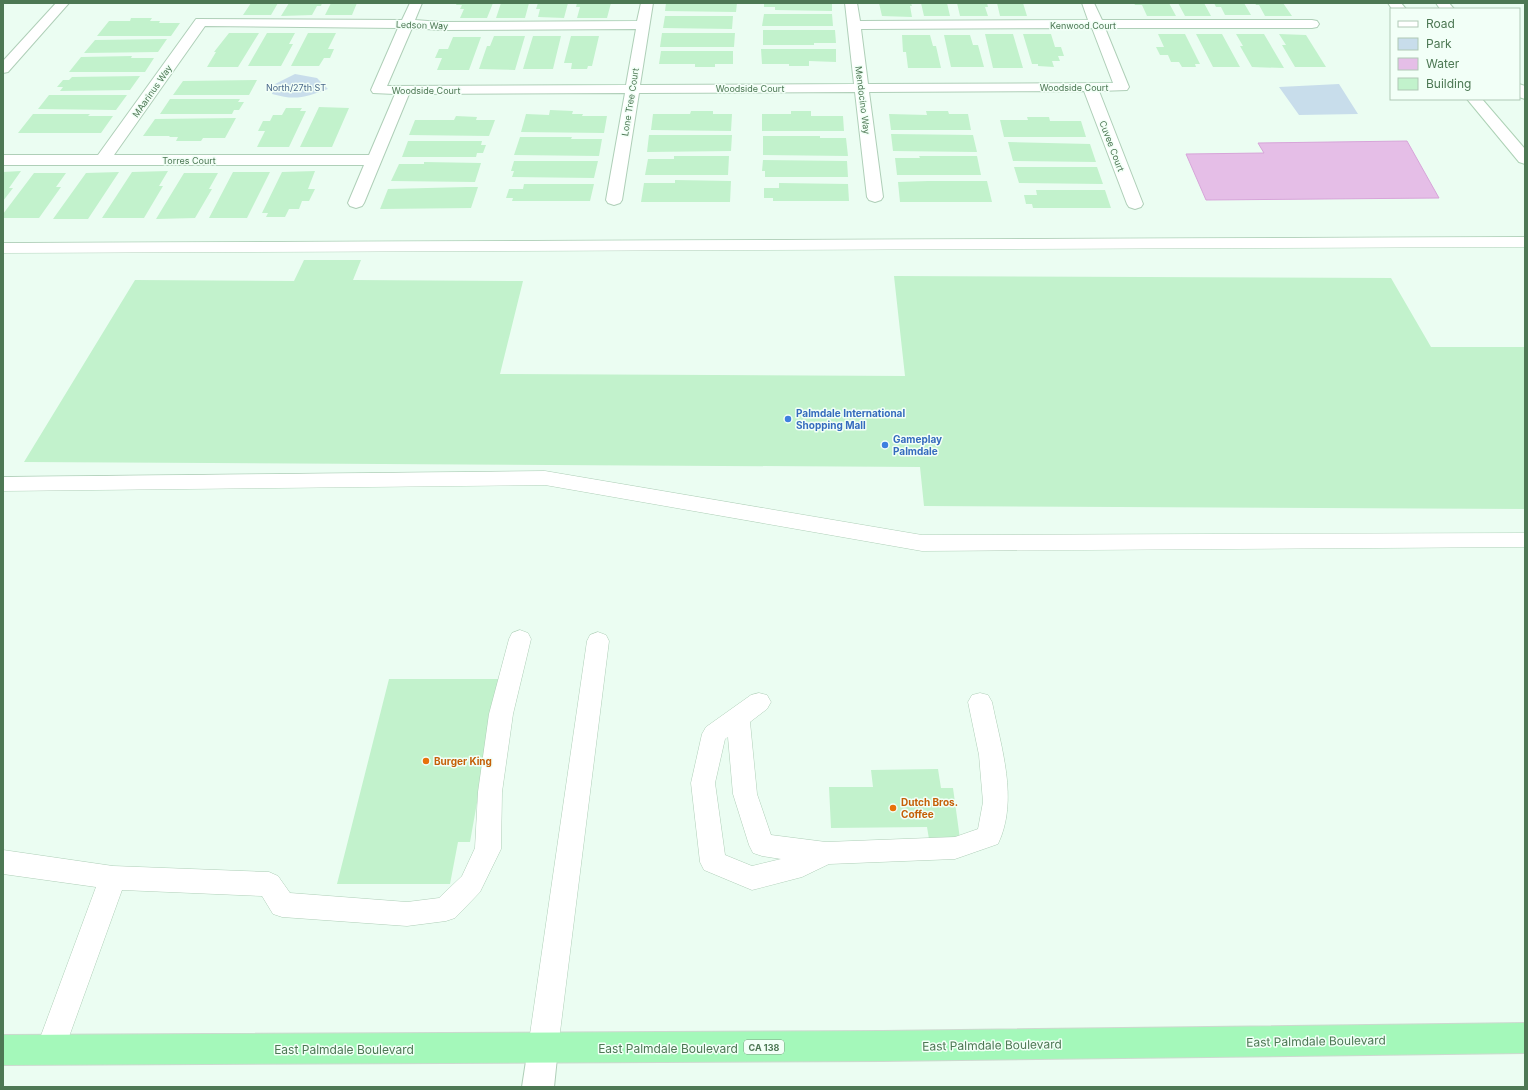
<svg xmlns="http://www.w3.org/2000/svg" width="1528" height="1090" viewBox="0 0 1528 1090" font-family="Inter,sans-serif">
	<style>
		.green { fill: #c8ddeb }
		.water { fill: #e5bee7; stroke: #d7a5d9 }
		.building { fill: #c2f2cc }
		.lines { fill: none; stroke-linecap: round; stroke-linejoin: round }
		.service-casing { stroke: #afcfb8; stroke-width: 1 }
		.minor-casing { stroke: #afcfb8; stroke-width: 2 }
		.secondary-casing { stroke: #add2b6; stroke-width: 2 }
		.trunk-casing { stroke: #cdd9cf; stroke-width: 2 }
		.service { fill: #fff; fill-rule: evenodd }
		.minor { fill: #fff; fill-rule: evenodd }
		.secondary { fill: #fff; fill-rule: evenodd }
		.trunk { fill: #a4f8ba; fill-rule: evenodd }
		.shop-dot { fill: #3f7fe0; stroke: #f2fff7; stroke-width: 1.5 }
		.food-dot { fill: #e8710a; stroke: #f2fff7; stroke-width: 1.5 }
		.labels { text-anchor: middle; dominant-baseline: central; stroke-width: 3; stroke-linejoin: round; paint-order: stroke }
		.far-street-label { font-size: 9px; fill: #4d7854; stroke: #f2fff7 }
		.far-park-label { font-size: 9px; fill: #4a698a; stroke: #f2fff7 }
		.shield { fill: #f2fff7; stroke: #7ea085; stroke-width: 1 }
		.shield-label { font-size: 9px; font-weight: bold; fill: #4d7854 }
		.shop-label { font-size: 10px; font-weight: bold; fill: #366cbe; stroke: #f2fff7; text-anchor: start }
		.food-label { font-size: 10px; font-weight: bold; fill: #c56008; stroke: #f2fff7; text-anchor: start }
		.near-street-label { font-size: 12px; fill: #4d7854; stroke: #f2fff7 }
	</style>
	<rect width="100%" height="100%" fill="#ebfdf2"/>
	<path class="green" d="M 295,74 L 317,78 L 328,89 C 305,97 297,101 272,94 L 275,84 Z
		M 1339,84 L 1358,114 L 1299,115 L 1279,87 Z"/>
	<path class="water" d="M 1407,141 L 1439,198 L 1206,200 L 1186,154 L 1264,153 L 1258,143 Z"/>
	<path class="building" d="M 251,3 L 278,3 L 271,15 L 243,15 Z
		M 289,3 L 322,3 L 321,6 L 317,6 L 312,15 L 281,16 Z
		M 331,3 L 357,3 L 352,15 L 325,15 Z
		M 457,3 L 493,3 L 487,18 L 460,18 L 464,9 L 460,9 L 462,5 L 456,5 Z
		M 501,3 L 529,3 L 525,18 L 496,18 Z
		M 538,3 L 568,3 L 564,18 L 538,17 L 540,9 L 536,9 Z
		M 577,3 L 611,3 L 607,18 L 577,18 L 580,7 L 576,7 Z
		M 666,3 L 737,3 L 736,12 L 665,11 Z
		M 764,3 L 832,3 L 832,11 L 775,10 L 775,7 L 764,7 Z
		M 879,3 L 911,3 L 912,6 L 910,6 L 912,17 L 882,16 Z
		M 921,3 L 947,3 L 950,16 L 924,16 Z
		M 957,3 L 987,3 L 988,7 L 985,7 L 988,16 L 960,16 Z
		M 997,3 L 1023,3 L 1027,16 L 1000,16 Z
		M 1134,3 L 1169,3 L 1176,16 L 1147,16 L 1142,5 L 1135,5 Z
		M 1178,3 L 1204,3 L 1211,16 L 1185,16 Z
		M 1214,3 L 1244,3 L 1251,15 L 1225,15 L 1221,7 L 1216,7 Z
		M 1255,3 L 1283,3 L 1292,16 L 1265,16 L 1259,5 L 1256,5 Z
		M 764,14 L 832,14 L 833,26 L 762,26 Z
		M 665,16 L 733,16 L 732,29 L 663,28 Z
		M 131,18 L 152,18 L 150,21 L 160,21 L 159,23 L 180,23 L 171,36 L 97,36 L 109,21 L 130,21 Z
		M 763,30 L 835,30 L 836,43 L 814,43 L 814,45 L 763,45 Z
		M 229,33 L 259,33 L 238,67 L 207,67 L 216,52 L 214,52 Z
		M 267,33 L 295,33 L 289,44 L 293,44 L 281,66 L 248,66 Z
		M 308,33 L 336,33 L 328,49 L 334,49 L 330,58 L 324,58 L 319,66 L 291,66 Z
		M 662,33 L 735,33 L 734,47 L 660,47 Z
		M 985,34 L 1013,34 L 1023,68 L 993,68 Z
		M 1023,34 L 1051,34 L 1055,47 L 1061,47 L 1064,56 L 1058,56 L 1060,61 L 1052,61 L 1054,67 L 1038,66 L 1038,64 L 1032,64 Z
		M 1158,34 L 1185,34 L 1200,64 L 1195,64 L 1196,67 L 1182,67 L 1179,62 L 1171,62 L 1168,55 L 1160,55 L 1156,47 L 1164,47 Z
		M 1196,34 L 1222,34 L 1240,67 L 1213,67 Z
		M 1236,34 L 1264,34 L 1284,68 L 1252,67 L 1240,46 L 1243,46 Z
		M 1279,34 L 1306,35 L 1326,67 L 1295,67 L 1282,45 L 1286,45 Z
		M 902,35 L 930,35 L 933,46 L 936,46 L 941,68 L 908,68 L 906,52 L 903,52 Z
		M 944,35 L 970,35 L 973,45 L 978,45 L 984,67 L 951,67 Z
		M 494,36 L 525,36 L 515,70 L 479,69 L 487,46 L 490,46 Z
		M 533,36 L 561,36 L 553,69 L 523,69 Z
		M 571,36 L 599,36 L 592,66 L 588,66 L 587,69 L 571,69 L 572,63 L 564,63 Z
		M 453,37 L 481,37 L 469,70 L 437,70 L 442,58 L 435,58 L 439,49 L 448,49 Z
		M 167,39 L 158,52 L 84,53 L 95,40 Z
		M 761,49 L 836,49 L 836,62 L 809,61 L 809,66 L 789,66 L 789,64 L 762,64 Z
		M 661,51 L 733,51 L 733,64 L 715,64 L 715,67 L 695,67 L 695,64 L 659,64 Z
		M 132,56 L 131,58 L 154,58 L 145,72 L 69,72 L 81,57 Z
		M 140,76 L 130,90 L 60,91 L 63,87 L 57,87 L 63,80 L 69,80 L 72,77 Z
		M 257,80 L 249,95 L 173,95 L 183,81 Z
		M 49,95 L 127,95 L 116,110 L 38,109 Z
		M 170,99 L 240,99 L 238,102 L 244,102 L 239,110 L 234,110 L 232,114 L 160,114 Z
		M 319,107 L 349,108 L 332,147 L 300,147 Z
		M 286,108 L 302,108 L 300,111 L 306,111 L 289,147 L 257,147 L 265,131 L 258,131 L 263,121 L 270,121 L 273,115 L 282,115 Z
		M 550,110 L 573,111 L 572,114 L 583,114 L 582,116 L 607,116 L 604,133 L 521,132 L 526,114 L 549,115 Z
		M 691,111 L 713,111 L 713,114 L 732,114 L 731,131 L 651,130 L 653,114 L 690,114 Z
		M 791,111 L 811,111 L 811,116 L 843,116 L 844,131 L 762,131 L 762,114 L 791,114 Z
		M 926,111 L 948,111 L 949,114 L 968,114 L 971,130 L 891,130 L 889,114 L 927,115 Z
		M 33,114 L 90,114 L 88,116 L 113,116 L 101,133 L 18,133 Z
		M 456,116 L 477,117 L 476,120 L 495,120 L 489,136 L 409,135 L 415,120 L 454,120 Z
		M 1027,117 L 1049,117 L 1050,121 L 1081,121 L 1086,137 L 1004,137 L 1000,120 L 1028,120 Z
		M 236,118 L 225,138 L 203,138 L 201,141 L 176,141 L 178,137 L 169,137 L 170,136 L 143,136 L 155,119 Z
		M 891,134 L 973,135 L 977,152 L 893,151 Z
		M 649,135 L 732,135 L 731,151 L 647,152 Z
		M 763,136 L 820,136 L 820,138 L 846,138 L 848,156 L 763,155 Z
		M 520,137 L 572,137 L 571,139 L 602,139 L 599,156 L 514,155 Z
		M 408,141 L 482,141 L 481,145 L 486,145 L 483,153 L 477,153 L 476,157 L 402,157 Z
		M 1008,142 L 1090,144 L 1096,162 L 1013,161 Z
		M 674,156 L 729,156 L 728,175 L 645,175 L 648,159 L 674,159 Z
		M 919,156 L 977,156 L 981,175 L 897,175 L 895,158 L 920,158 Z
		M 763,160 L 847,161 L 848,177 L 765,177 L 765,171 L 762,171 Z
		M 514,161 L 598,161 L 594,178 L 512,177 L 514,171 L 511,171 Z
		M 424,162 L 481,163 L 475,182 L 391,181 L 399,164 L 424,164 Z
		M 1014,167 L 1097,167 L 1103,184 L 1019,183 Z
		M 21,171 L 9,188 L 13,188 L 3,201 L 3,172 Z
		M 168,171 L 159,186 L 163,186 L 144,218 L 102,218 L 132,172 Z
		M 315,171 L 308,189 L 315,189 L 309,201 L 302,201 L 299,209 L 289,209 L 285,217 L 266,217 L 268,213 L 262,213 L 282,172 Z
		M 119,172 L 88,219 L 53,219 L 86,173 Z
		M 233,172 L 270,172 L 247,218 L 209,218 Z
		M 34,173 L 66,173 L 56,187 L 61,187 L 39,218 L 3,218 L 3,214 Z
		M 184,173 L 218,173 L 209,189 L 212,189 L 195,218 L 156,219 Z
		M 675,180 L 731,181 L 730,202 L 641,202 L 644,183 L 675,183 Z
		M 928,181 L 987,181 L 992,202 L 900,202 L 898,182 Z
		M 779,183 L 848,184 L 849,201 L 773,201 L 773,198 L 764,198 L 764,188 L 779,188 Z
		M 524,184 L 594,184 L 590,201 L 512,201 L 513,198 L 506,198 L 509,189 L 523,189 Z
		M 467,187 L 478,187 L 471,208 L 380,209 L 388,189 Z
		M 1036,190 L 1105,190 L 1111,208 L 1033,208 L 1032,204 L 1026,204 L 1024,195 L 1037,195 Z
		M 304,260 L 361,260 L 353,280 L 523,281 L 500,374 L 905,376 L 894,276 L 1391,278 L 1431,347 L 1525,347 L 1525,509 L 924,506 L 920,467 L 24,462 L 135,280 L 294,281 Z
		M 389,679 L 499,679 L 470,842 L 458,842 L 450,884 L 337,884 Z
		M 938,769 L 941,788 L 953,788 L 960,839 L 929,839 L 927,827 L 831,828 L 829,787 L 873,787 L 871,770 Z"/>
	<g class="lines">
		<g class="service-casing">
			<path id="service" d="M 1525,237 L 1525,247 L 3,253 L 3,243 Z
				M 545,471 L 922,535 L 1525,533 L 1525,547 L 922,551 L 545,485 L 3,491 L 3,477 Z
				M 520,630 L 528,633 L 531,639 L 513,714 L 502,792 L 501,849 L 480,892 L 455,918 L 446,921 L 407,926 L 282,917 L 273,914 L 262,896 L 122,890 L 61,1059 L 51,1063 L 41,1059 L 36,1049 L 96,887 L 3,874 L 3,850 L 113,866 L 269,872 L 278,876 L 290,893 L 407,902 L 439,898 L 462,876 L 475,848 L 478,792 L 489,714 L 509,639 L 512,633 Z
				M 598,632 L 606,635 L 609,641 L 558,1048 L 553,1058 L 543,1062 L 533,1058 L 528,1048 L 587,641 L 590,635 Z
				M 759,693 L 767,695 L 771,702 L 767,709 L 750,722 L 757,794 L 771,835 L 826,842 L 955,837 L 978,829 L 983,802 L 979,755 L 968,702 L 972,695 L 980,693 L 988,695 L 992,702 C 1001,747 1019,800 998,844 L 955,859 L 829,864 L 802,877 L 752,890 L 704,870 L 700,862 L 691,783 L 702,734 L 706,727 L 751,695 ZM 728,737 L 733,794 L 749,845 L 753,853 L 762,856 L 781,859 L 752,866 L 725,855 L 715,783 L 725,739 Z"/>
		</g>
		<g class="minor-casing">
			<path id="minor" d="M 56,3 L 69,3 L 8,72 L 3,73 L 3,61 Z
				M 410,3 L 422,3 L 415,20 L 440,22 L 637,21 L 641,3 L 653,3 L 640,85 L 854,84 L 845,3 L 857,3 L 860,21 L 1088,20 L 1082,3 L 1094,3 L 1102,20 L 1312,20 L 1317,21 L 1319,24 L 1317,27 L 1312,28 L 1105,28 L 1129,87 L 1127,90 L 1099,91 L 1143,204 L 1141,207 L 1135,209 L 1129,207 L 1127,204 L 1084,91 L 869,92 L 883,197 L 881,200 L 875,202 L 869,200 L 867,197 L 855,92 L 639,93 L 622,200 L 620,203 L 614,205 L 608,203 L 606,200 L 625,93 L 409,94 L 364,203 L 362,206 L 356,208 L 350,206 L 348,203 L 364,165 L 3,165 L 3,155 L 98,155 L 196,19 L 402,20 ZM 205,26 L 398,28 L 371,90 L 373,93 L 395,94 L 369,155 L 114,155 ZM 412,28 L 440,30 L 636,29 L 626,85 L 387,86 ZM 1092,28 L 1113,83 L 868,84 L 861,29 Z
				M 543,1033 L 554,1037 L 558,1048 L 554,1087 L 522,1087 L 528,1048 L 532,1037 Z"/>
		</g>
		<g class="secondary-casing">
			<path id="secondary" d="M 1388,3 L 1401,3 L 1406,9 L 1392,9 Z
				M 1436,3 L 1449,3 L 1454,9 L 1440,9 Z
				M 1519,84 L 1525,86 L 1525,99 L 1519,97 Z
				M 1467,99 L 1482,99 L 1525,149 L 1525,164 L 1519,162 Z"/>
		</g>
		<g class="trunk-casing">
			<path id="trunk" d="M 1525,1023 L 1525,1053 L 883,1061 L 3,1065 L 3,1035 L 883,1031 Z"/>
		</g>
		<use href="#service" class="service"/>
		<use href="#minor" class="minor"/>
		<use href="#secondary" class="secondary"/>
		<use href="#trunk" class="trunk"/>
	</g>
	<g class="shop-dot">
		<circle cx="788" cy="419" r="4"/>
		<circle cx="885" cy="445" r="4"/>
	</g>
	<g class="food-dot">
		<circle cx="426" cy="761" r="4"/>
		<circle cx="893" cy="808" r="4"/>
	</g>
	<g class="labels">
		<g class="far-street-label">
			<text transform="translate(422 25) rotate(2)">Ledson Way</text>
			<text x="1083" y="25">Kenwood Court</text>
			<text x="1074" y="87">Woodside Court</text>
			<text x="750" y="88">Woodside Court</text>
			<text x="426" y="90">Woodside Court</text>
			<text transform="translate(152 91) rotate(-55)">MAarinus Way</text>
			<text transform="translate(863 100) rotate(83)">Mendocino Way</text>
			<text transform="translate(630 102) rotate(-81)">Lone Tree Court</text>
			<text transform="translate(1112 146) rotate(69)">Cuvee Court</text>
			<text x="189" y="160">Torres Court</text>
		</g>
		<g class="far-park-label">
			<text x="296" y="87">North/27th ST</text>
		</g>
		<rect class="shield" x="744" y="1040" width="40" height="14" rx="3"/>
		<g class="shield-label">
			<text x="764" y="1047">CA 138</text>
		</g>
		<g class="shop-label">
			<text x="796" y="413">Palmdale International<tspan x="796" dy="12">Shopping Mall</tspan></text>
			<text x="893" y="439">Gameplay<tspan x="893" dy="12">Palmdale</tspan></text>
		</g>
		<g class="food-label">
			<text x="434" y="761">Burger King</text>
			<text x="901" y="802">Dutch Bros.<tspan x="901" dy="12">Coffee</tspan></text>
		</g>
		<g class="near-street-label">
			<text transform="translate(1316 1041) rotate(-1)">East Palmdale Boulevard</text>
			<text transform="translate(992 1045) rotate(-1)">East Palmdale Boulevard</text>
			<text x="668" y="1048">East Palmdale Boulevard</text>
			<text x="344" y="1049">East Palmdale Boulevard</text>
		</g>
	</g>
	<rect width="1528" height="1090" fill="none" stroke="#4d7854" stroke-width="8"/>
	<rect x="1390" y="8" width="130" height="92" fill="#f2fff7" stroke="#b0c9b6"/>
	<rect x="1398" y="21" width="20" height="6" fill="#ffffff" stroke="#b0c9b6"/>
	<text x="1426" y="28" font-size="12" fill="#4d7854">Road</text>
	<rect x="1398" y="38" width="20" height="12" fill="#c8ddeb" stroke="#b0c9b6"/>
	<text x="1426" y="48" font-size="12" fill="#4d7854">Park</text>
	<rect x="1398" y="58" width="20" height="12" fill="#e5bee7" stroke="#b0c9b6"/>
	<text x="1426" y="68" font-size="12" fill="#4d7854">Water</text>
	<rect x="1398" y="78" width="20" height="12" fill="#c2f2cc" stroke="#b0c9b6"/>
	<text x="1426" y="88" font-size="12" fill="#4d7854">Building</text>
</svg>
